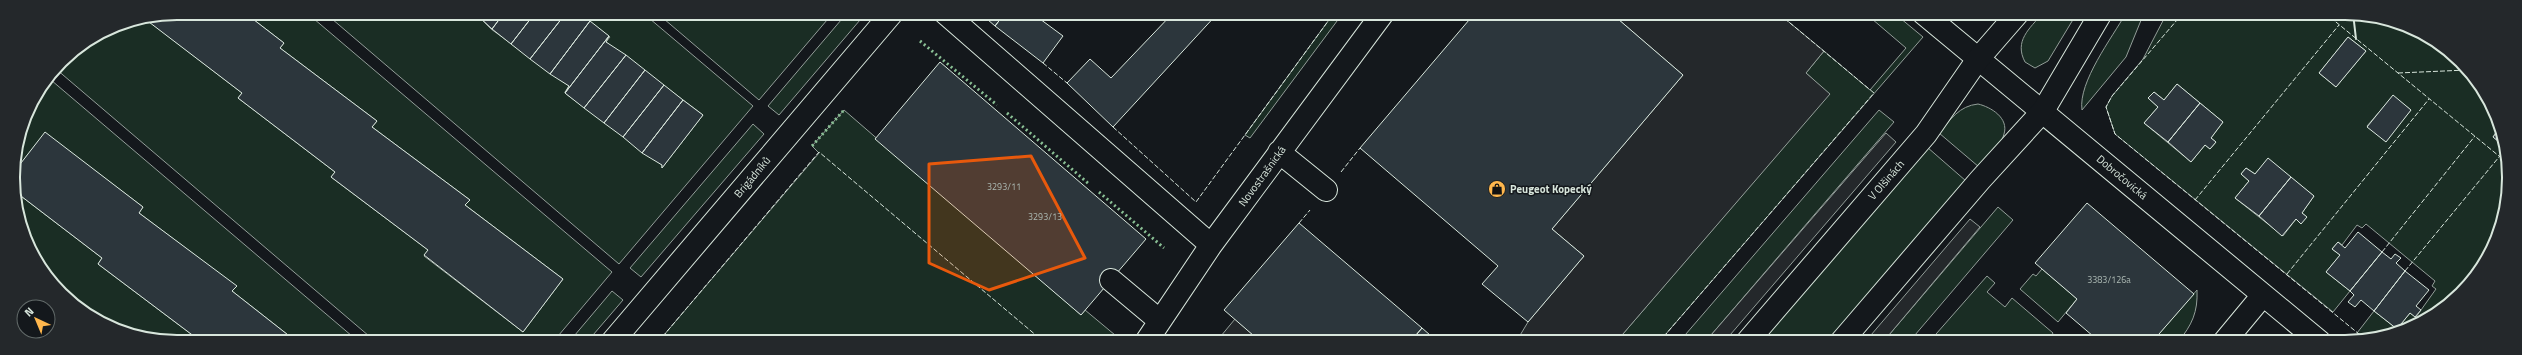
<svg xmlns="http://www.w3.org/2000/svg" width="2522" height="355" viewBox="0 0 2522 355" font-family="'Titillium Web',sans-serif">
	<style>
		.green { fill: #1a2d24; stroke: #939e99; fill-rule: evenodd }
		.parking { fill: #24282b; stroke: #939e99 }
		.building { fill: #2c363c; stroke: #d8e6dc }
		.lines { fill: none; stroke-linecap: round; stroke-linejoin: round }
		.minor-casing { stroke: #d8e6dc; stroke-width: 24 }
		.major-casing { stroke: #d8e6dc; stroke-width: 24 }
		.minor { stroke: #14181c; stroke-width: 22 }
		.major { stroke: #14181c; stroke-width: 22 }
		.hedge { stroke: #8ac095; stroke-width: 3; stroke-dasharray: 2 3; stroke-linecap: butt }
		.fence { stroke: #d8e6dc; stroke-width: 1; stroke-dasharray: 5 2; stroke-linecap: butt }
		.wall { stroke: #d8e6dc; stroke-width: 2 }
		.marked { fill: #e8590c; fill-opacity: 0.2; stroke: #e8590c; stroke-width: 3; stroke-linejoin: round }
		.labels { text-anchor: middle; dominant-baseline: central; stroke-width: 3; stroke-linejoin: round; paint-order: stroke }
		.number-label { font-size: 9px; fill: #adbab4 }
		.street-label { font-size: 11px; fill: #d8e6dc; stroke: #14181c }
		.poi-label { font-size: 11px; font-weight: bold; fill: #d8e6dc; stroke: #14181c; text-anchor: start }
		.rim { fill: none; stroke: #d8e6dc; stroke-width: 2 }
	</style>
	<rect width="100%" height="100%" fill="#14181c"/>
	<path class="green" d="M 245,13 L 307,13 L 612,272 L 553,342 L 376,342 L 56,69 L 61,61 L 115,25 L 147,20 L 242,93 L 238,98 L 335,172 L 331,177 L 428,250 L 424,256 L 523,332 L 563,279 L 465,205 L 470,200 L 372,127 L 377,121 L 280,48 L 284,43 Z
		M 325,13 L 475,13 L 491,29 L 569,86 L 565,92 L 566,94 L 662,165 L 662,168 L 703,115 L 606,42 L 610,37 L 578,13 L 643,13 L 753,106 L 619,264 Z
		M 657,13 L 833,13 L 759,100 Z
		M 847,13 L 866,13 L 779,115 L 768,106 Z
		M 1334,13 L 1343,13 L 1250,138 L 1245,135 Z
		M 1865,13 L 1894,13 L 1923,37 L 1659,342 L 1616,342 L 1829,94 L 1806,73 L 1824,51 L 1870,90 L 1906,48 Z
		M 2043,13 L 2077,13 L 2048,61 L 2035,68 L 2025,62 C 2014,41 2029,29 2043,13 Z
		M 2126,13 L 2144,13 L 2126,57 L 2082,110 C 2078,82 2112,38 2126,13 Z
		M 2167,13 L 2355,13 L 2417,30 L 2468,70 L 2500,125 L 2493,137 L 2503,145 L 2509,188 L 2492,250 L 2461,294 L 2408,329 L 2365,339 L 2357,333 L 2374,311 L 2397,329 L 2410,313 L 2416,317 L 2436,289 L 2432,286 L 2435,281 L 2366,224 L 2362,228 L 2357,225 L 2342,245 L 2338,242 L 2332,249 L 2340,255 L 2326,272 L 2350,291 L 2333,312 L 2115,134 L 2106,107 L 2112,96 L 2143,59 ZM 2348,37 L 2366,51 L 2336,87 L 2319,73 ZM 2177,84 L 2223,122 L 2211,138 L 2216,142 L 2210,149 L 2205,145 L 2191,162 L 2144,123 L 2158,107 L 2148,98 L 2154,92 L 2164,100 ZM 2393,96 L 2411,110 L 2385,141 L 2367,126 ZM 2268,159 L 2314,196 L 2302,213 L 2307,217 L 2301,223 L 2296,219 L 2283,236 L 2235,198 L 2249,181 L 2241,174 L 2246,168 L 2255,174 Z
		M 51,80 L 359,342 L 297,342 L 232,291 L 236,286 L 139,213 L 143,207 L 45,133 L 14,172 L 13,167 L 30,105 Z
		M 1978,104 C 1991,107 2009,118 2004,134 C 2002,145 1986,158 1979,167 L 1939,133 C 1951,119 1959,106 1978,104 Z
		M 844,110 L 1081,315 L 1085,310 L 1115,335 L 1110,342 L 658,342 L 819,153 L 812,146 Z
		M 1879,110 L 1894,122 L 1705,342 L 1679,342 Z
		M 753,124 L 764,134 L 641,277 L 630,268 Z
		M 1927,147 L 1966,181 L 1828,342 L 1760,342 Z
		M 17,193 L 102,258 L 98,264 L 195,337 L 191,342 L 167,342 L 105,325 L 54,286 L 22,231 Z
		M 1998,207 L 2013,220 L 1909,342 L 1883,342 Z
		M 2042,269 L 2077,299 L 2058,322 L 2020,289 L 2033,274 L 2036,276 Z
		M 1987,276 L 1995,283 L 1987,292 L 2005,307 L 2012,298 L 2053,333 L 2048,342 L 1929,342 Z
		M 2197,290 C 2198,312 2192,325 2178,342 L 2152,342 Z
		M 612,291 L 623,300 L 587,342 L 569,342 Z"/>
	<path class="parking" d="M 1611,13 L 1778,13 L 1824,51 L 1806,73 L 1830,94 L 1616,342 L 1516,342 L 1528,322 L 1584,256 L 1552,229 L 1683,75 Z
		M 1886,133 L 1896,142 L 1724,342 L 1705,342 Z
		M 1970,219 L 1980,227 L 1883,342 L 1865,342 Z
		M 1235,319 L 1261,342 L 1216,342 Z"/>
	<path class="building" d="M 178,13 L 245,13 L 284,43 L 280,48 L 377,121 L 372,127 L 470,200 L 465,205 L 563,279 L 523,332 L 424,255 L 428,250 L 331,177 L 335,172 L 238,98 L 242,93 L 145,19 Z
		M 475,13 L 504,13 L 492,29 Z
		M 504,13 L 535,13 L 511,44 L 492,29 Z
		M 535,13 L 566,13 L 530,59 L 511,44 Z
		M 566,13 L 578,13 L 590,21 L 550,74 L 530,59 Z
		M 980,13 L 1005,13 L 995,26 Z
		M 1005,13 L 1045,13 L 1040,19 L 1063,36 L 1043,63 L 995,26 Z
		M 1173,13 L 1218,13 L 1113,127 L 1067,83 L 1090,59 L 1111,78 Z
		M 1475,13 L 1611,13 L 1683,75 L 1552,229 L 1584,256 L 1528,322 L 1482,284 L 1498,266 L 1360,148 Z
		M 590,21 L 609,36 L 565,93 L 569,86 L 550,74 Z
		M 609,36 L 606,42 L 626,55 L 584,108 L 565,93 Z
		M 2348,37 L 2366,51 L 2336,87 L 2319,73 Z
		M 626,55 L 645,70 L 604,123 L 584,108 Z
		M 940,62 L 1146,239 L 1081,315 L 875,139 Z
		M 645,70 L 664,85 L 623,137 L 604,123 Z
		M 2177,84 L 2200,103 L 2168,142 L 2144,123 L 2158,107 L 2148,98 L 2154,92 L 2164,100 Z
		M 664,85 L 683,100 L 642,153 L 623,137 Z
		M 2393,95 L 2411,110 L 2386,142 L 2367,127 Z
		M 683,100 L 703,115 L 662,168 L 662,165 L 642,153 Z
		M 2200,103 L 2223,122 L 2211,138 L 2216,142 L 2210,149 L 2205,145 L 2191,162 L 2168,142 Z
		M 2501,127 L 2503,145 L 2493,137 Z
		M 45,132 L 143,207 L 139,213 L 237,286 L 232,291 L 297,342 L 191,342 L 195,337 L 98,264 L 102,258 L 17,193 L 14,172 Z
		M 2268,158 L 2291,177 L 2259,216 L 2235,198 L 2249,181 L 2241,174 L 2246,168 L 2255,174 Z
		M 2291,177 L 2314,196 L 2302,213 L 2307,217 L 2301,224 L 2296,219 L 2282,236 L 2259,216 Z
		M 2087,203 L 2194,294 L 2152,342 L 2100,342 L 2066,313 L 2077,299 L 2035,263 Z
		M 1299,223 L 1422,328 L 1410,342 L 1261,342 L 1224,310 Z
		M 2358,232 L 2382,252 L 2350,291 L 2326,272 L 2340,255 L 2332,249 L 2338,242 L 2345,248 Z
		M 2382,252 L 2391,259 L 2395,254 L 2401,258 L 2396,263 L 2405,271 L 2374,311 L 2361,300 L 2355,307 L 2348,302 L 2354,295 L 2350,291 Z
		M 2405,271 L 2429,290 L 2416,306 L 2421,310 L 2415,317 L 2410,313 L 2397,329 L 2374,311 Z
		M 1422,328 L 1438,342 L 1410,342 Z"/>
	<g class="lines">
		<g class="minor-casing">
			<path id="minor" d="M 945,13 L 1211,245
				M 1923,13 L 2320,342
				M 1279,152 L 1326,190
				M 1111,280 L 1160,321
				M 612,342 L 892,13
				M 1146,342 L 1211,245 L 1383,13
				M 2224,342 L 2263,295"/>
		</g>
		<g class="major-casing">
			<path id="major" d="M 1747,342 L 1926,134 L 1978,59 L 2018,13
				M 1841,342 L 1980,180 L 2043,111 L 2101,13"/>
		</g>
		<use href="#minor" class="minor"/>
		<use href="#major" class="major"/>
		<path class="hedge" d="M 920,41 L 997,105
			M 1007,113 L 1089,184
			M 812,146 L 844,110
			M 1099,192 L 1164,248"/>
		<path class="fence" d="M 2183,13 L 2112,96 L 2106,107 L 2115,134 L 2365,339
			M 2325,13 L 2505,161
			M 1043,63 L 1067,83
			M 2398,73 L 2467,70
			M 1113,127 L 1196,202 L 1334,13
			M 1341,172 L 1360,148
			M 2195,200 L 2339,25
			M 1299,223 L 1310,210
			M 2382,252 L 2475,136
			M 2405,271 L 2499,157
			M 2287,274 L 2429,99
			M 2459,295 L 2466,286
			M 658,342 L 819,152 L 1044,342
			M 1659,342 L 1874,93 L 1778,13"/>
		<path class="wall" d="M 2353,13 L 2356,39"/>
	</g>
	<path class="marked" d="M 1031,156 L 1085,258 L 989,290 L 929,263 L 929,164 Z"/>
	<defs>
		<g id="shop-disc" transform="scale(0.9)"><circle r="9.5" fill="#ffb74d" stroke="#14181c"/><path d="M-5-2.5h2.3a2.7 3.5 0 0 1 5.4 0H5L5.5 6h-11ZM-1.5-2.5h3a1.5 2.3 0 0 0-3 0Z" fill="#111"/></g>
	</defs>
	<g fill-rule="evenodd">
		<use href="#shop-disc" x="1497" y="189"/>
	</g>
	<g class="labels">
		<g class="number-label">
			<text x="1004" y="186">3293/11</text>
			<text x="1045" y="216">3293/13</text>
			<text x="2109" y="279">3383/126a</text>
		</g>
		<g class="street-label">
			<text transform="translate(1262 176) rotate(-54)">Novostrašnická</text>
			<text transform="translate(752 177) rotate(-50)">Brigádníků</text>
			<text transform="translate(2122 177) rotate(40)">Dobročovická</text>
			<text transform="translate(1886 180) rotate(-49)">V Olšinách</text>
		</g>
		<g class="poi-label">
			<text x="1510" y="189">Peugeot Kopecký</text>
		</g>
	</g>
	<path d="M0 0H2522V355H0ZM177 20H2345A157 157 0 0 1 2502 177V178A157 157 0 0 1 2345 335H177A157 157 0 0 1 20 178V177A157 157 0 0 1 177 20Z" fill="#24282b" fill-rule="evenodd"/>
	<path class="rim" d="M177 20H2345A157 157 0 0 1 2502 177V178A157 157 0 0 1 2345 335H177A157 157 0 0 1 20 178V177A157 157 0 0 1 177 20Z"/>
	<g transform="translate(36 319) rotate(316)"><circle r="19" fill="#14181c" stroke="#626a69"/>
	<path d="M0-3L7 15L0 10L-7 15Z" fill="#ffb74d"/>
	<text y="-6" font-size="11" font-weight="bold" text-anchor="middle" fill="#d8e6dc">N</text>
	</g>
</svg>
